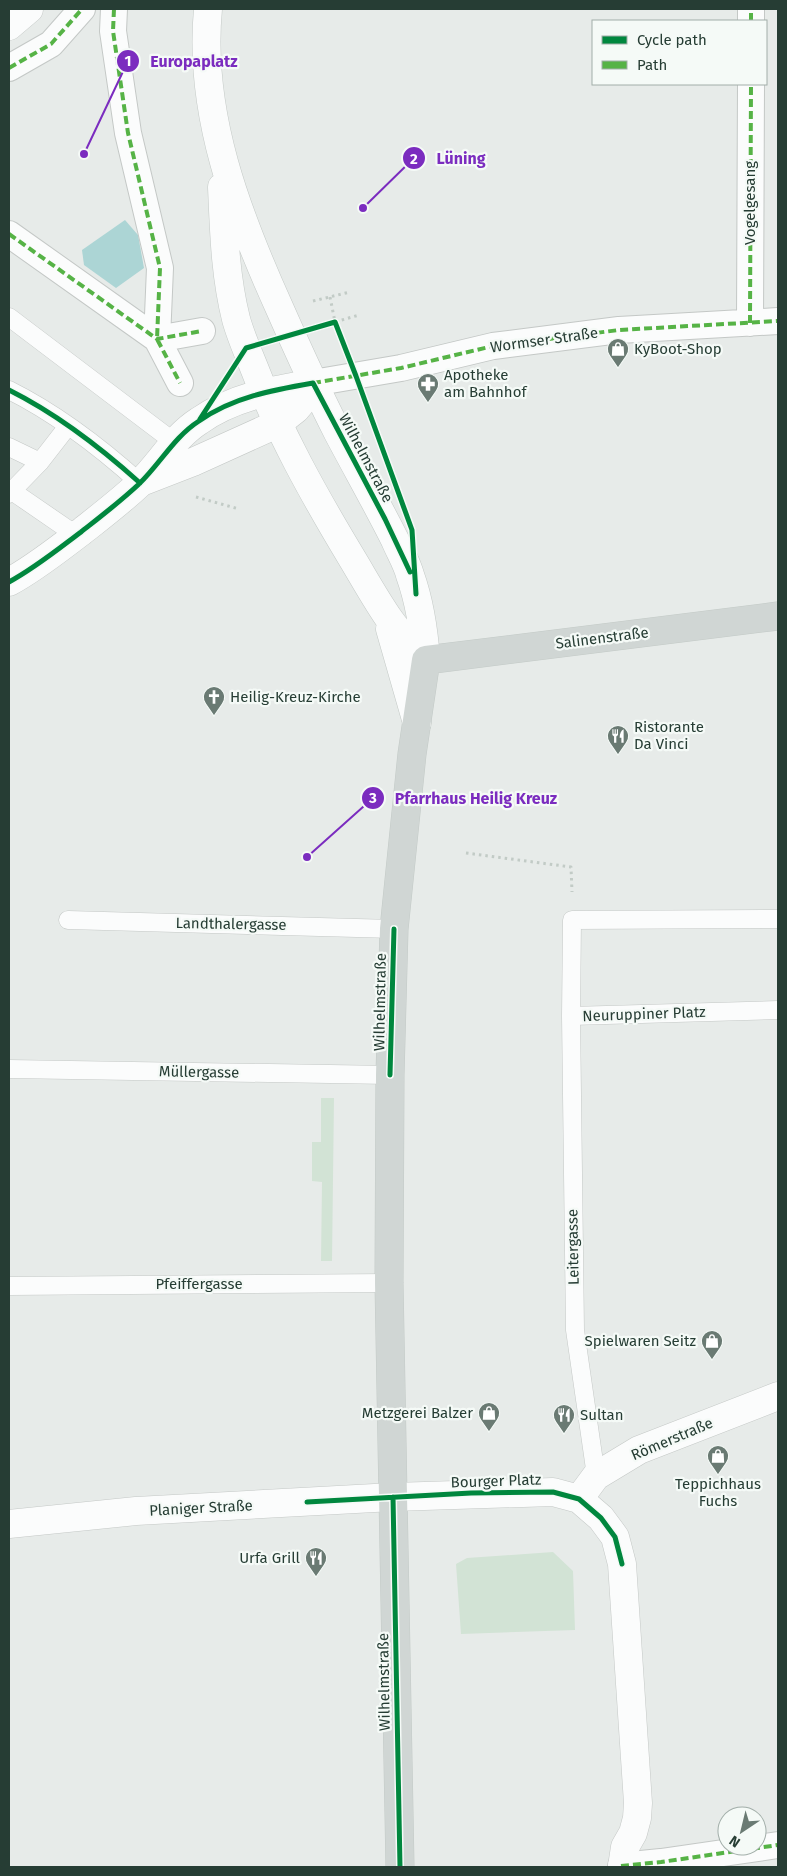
<svg xmlns="http://www.w3.org/2000/svg" width="787" height="1876" viewBox="0 0 787 1876" font-family="'Fira Sans',sans-serif">
	<style>
		.green { fill: #d2e3d5 }
		.water { fill: #acd5d5 }
		.lines { fill: none; stroke-linecap: round; stroke-linejoin: round }
		.service-casing { stroke: #c4c8c6; stroke-width: 19 }
		.pedestrian-casing { stroke: #c4c8c6; stroke-width: 28 }
		.minor-casing { stroke: #c4c8c6; stroke-width: 29 }
		.tertiary-casing { stroke: #c4c8c6; stroke-width: 29 }
		.secondary-casing { stroke: #c3c9c6; stroke-width: 29 }
		.primary-casing { stroke: #c3cac7; stroke-width: 29 }
		.path { stroke: #c2cbc6; stroke-width: 3; stroke-dasharray: 2.5 4; stroke-linecap: butt }
		.service { stroke: #fbfcfc; stroke-width: 18 }
		.pedestrian { stroke: #fbfcfc; stroke-width: 26 }
		.minor { stroke: #fbfcfc; stroke-width: 28 }
		.tertiary { stroke: #fbfcfc; stroke-width: 28 }
		.secondary { stroke: #fbfcfc; stroke-width: 28 }
		.primary { stroke: #d0d6d4; stroke-width: 28 }
		.quiet { stroke: #56b346; stroke-width: 4; stroke-dasharray: 8 4; stroke-linecap: butt }
		.cycleway-casing { stroke: #f5faf7; stroke-width: 8 }
		.cycleway { stroke: #00873e; stroke-width: 5 }
		.labels { text-anchor: middle; dominant-baseline: central; stroke-width: 4.5; stroke-linejoin: round; paint-order: stroke }
		.street-label { font-size: 15px; fill: #263d34; stroke: #f5faf7 }
		.poi-label { font-size: 15px; fill: #263d34; stroke: #f5faf7; text-anchor: start }
		.leader { fill: none; stroke: #7b2cbf; stroke-width: 2 }
		.callout-dot { fill: #7b2cbf; stroke: #f5faf7; stroke-width: 2 }
		.mark-label { font-size: 15px; text-anchor: middle; font-weight: bold; fill: #fff }
		.callout-label { font-size: 16px; text-anchor: middle; font-weight: bold; fill: #7b2cbf; stroke: #f5faf7; stroke-width: 4.5; stroke-linejoin: round; paint-order: stroke }
	</style>
	<rect width="100%" height="100%" fill="#e7ebe9"/>
	<path class="green" d="M 321,1098 L 334,1098 L 332,1261 L 321,1261 L 322,1182 L 312,1181 L 312,1142 L 321,1142 Z
		M 553,1552 L 573,1571 L 575,1630 L 461,1634 L 456,1564 L 467,1558 Z"/>
	<path class="water" d="M 125,220 L 138,235 L 144,268 L 116,288 L 84,265 L 82,250 Z"/>
	<g class="lines">
		<g class="service-casing">
			<path id="service" d="M 9,317 L 174,442
				M 9,390 C 57,414 100,447 140,483
				M 9,447 L 40,462
				M 9,489 L 76,535
				M 9,494 L 40,462 L 68,426
				M 778,919 L 572,920 L 571,1016 L 778,1010
				M 68,920 L 394,929
				M 571,1016 L 575,1330 L 596,1476
				M 9,1069 L 390,1075
				M 9,1286 L 389,1283"/>
		</g>
		<g class="pedestrian-casing">
			<path id="pedestrian" d="M 114,9 L 113,31 L 128,133 L 160,268 L 157,339 L 180,383
				M 751,21 L 751,9
				M 9,68 L 51,44 L 82,9
				M 9,234 L 157,339 L 202,331
				M 750,323 L 751,84
				M 313,383 L 401,368 L 493,346 L 619,330 L 778,321
				M 621,1866 L 661,1862 L 778,1845"/>
		</g>
		<g class="minor-casing">
			<path id="minor" d="M 9,26 L 29,9
				M 393,1497 L 553,1492 L 579,1499 L 601,1518 L 615,1537 L 622,1564 L 638,1803 L 637,1818 L 633,1833 L 625,1847 L 622,1867
				M 579,1499 L 596,1476 L 639,1450 L 778,1396"/>
		</g>
		<g class="tertiary-casing">
			<path id="tertiary" d="M 144,481 L 193,462 L 277,424 L 296,409 L 306,397 L 313,383
				M 9,582 C 35,568 57,550 81,532 C 100,517 121,501 139,484 C 160,464 174,437 199,421 C 233,397 273,390 313,383
				M 9,1524 L 136,1511 L 393,1497"/>
		</g>
		<g class="secondary-casing">
			<path id="secondary" d="M 208,9 C 198,113 237,214 279,307 C 298,350 317,392 338,433 C 357,469 377,504 395,540 C 400,552 407,563 410,575 C 420,603 424,631 426,660
				M 222,187 C 224,232 225,275 236,319 C 240,334 247,350 253,365 C 279,433 315,497 353,560 C 374,595 394,634 426,660
				M 390,629 L 417,723"/>
		</g>
		<g class="primary-casing">
			<path id="primary" d="M 400,1867 L 389,1283 L 390,1075 L 394,929 L 412,754 L 426,660 L 778,616"/>
		</g>
		<path class="path" d="M 330,297 L 335,322 L 359,315
			M 313,301 L 350,292
			M 196,497 L 239,509
			M 466,853 L 571,867 L 572,892"/>
		<use href="#service" class="service"/>
		<use href="#pedestrian" class="pedestrian"/>
		<use href="#minor" class="minor"/>
		<use href="#tertiary" class="tertiary"/>
		<use href="#secondary" class="secondary"/>
		<use href="#primary" class="primary"/>
		<path class="quiet" d="M 114,9 L 113,31 L 128,133 L 160,268 L 157,339 L 180,383
			M 751,21 L 751,9
			M 9,68 L 51,44 L 82,9
			M 9,234 L 157,339 L 202,331
			M 750,323 L 751,84
			M 313,383 L 401,368 L 493,346 L 619,330 L 778,321
			M 621,1866 L 661,1862 L 778,1845"/>
		<g class="cycleway-casing">
			<path id="cycleway" d="M 9,390 C 57,414 100,447 140,483
				M 200,419 L 246,348 L 335,322 L 356,376 L 412,530 L 416,594
				M 9,582 C 35,568 57,550 81,532 C 100,517 121,501 139,484 C 160,464 174,437 199,421 C 233,397 273,390 313,383 L 385,519 L 410,572
				M 390,1075 L 394,929
				M 393,1497 L 400,1867
				M 307,1502 L 471,1493 L 553,1492 L 579,1499 L 601,1518 L 615,1537 L 622,1564"/>
		</g>
		<use href="#cycleway" class="cycleway"/>
	</g>
	<defs>
		<g id="shop-pin" transform="scale(1.125)"><path d="M0 17L-7.5 6A9.5 9.5 0 1 1 7.5 6Z" fill="#6a7a73" stroke="#f5faf7"/><path d="M-5-2.5h2.3a2.7 3.5 0 0 1 5.4 0H5L5.5 6h-11ZM-1.5-2.5h3a1.5 2.3 0 0 0-3 0Z" fill="#fff"/></g>
		<g id="pharmacy-pin" transform="scale(1.125)"><path d="M0 17L-7.5 6A9.5 9.5 0 1 1 7.5 6Z" fill="#6a7a73" stroke="#f5faf7"/><path d="M-2-6h4v4h4v4h-4v4h-4v-4h-4v-4h4Z" fill="#fff"/></g>
		<g id="church-pin" transform="scale(1.125)"><path d="M0 17L-7.5 6A9.5 9.5 0 1 1 7.5 6Z" fill="#6a7a73" stroke="#f5faf7"/><path d="M-1.2-6h2.4v3.5h3.3v2.4h-3.3V6h-2.4V-.1h-3.3v-2.4h3.3Z" fill="#fff"/></g>
		<g id="restaurant-pin" transform="scale(1.125)"><path d="M0 17L-7.5 6A9.5 9.5 0 1 1 7.5 6Z" fill="#6a7a73" stroke="#f5faf7"/><path d="M-5-6h1v4h1v-4h1v4h1v-4h1v5L-1.5 .5V6h-2V.5L-5-1ZM5-6V6H3V1.5H1.5Q1.5-4 5-6Z" fill="#fff"/></g>
	</defs>
	<g fill-rule="evenodd">
		<use href="#shop-pin" x="618" y="349"/>
		<use href="#pharmacy-pin" x="428" y="384"/>
		<use href="#church-pin" x="214" y="697"/>
		<use href="#restaurant-pin" x="618" y="736"/>
		<use href="#shop-pin" x="712" y="1341"/>
		<use href="#shop-pin" x="489" y="1413"/>
		<use href="#restaurant-pin" x="564" y="1415"/>
		<use href="#shop-pin" x="718" y="1456"/>
		<use href="#restaurant-pin" x="316" y="1558"/>
	</g>
	<g class="labels">
		<g class="street-label">
			<text transform="translate(750 203) rotate(-90)">Vogelgesang</text>
			<text transform="translate(544 340) rotate(-8)">Wormser Straße</text>
			<text transform="translate(366 458) rotate(62)">Wilhelmstraße</text>
			<text transform="translate(602 638) rotate(-7)">Salinenstraße</text>
			<text transform="translate(231 924) rotate(1)">Landthalergasse</text>
			<text transform="translate(380 1002) rotate(-89)">Wilhelmstraße</text>
			<text transform="translate(644 1014) rotate(-2)">Neuruppiner Platz</text>
			<text transform="translate(199 1072) rotate(1)">Müllergasse</text>
			<text transform="translate(573 1247) rotate(-91)">Leitergasse</text>
			<text x="199" y="1284">Pfeiffergasse</text>
			<text transform="translate(672 1439) rotate(-23)">Römerstraße</text>
			<text transform="translate(496 1481) rotate(-2)">Bourger Platz</text>
			<text transform="translate(201 1508) rotate(-3)">Planiger Straße</text>
			<text transform="translate(384 1682) rotate(-91)">Wilhelmstraße</text>
		</g>
		<g class="poi-label">
			<text x="634" y="349">KyBoot-Shop</text>
			<text x="444" y="375">Apotheke<tspan x="444" dy="17">am Bahnhof</tspan></text>
			<text x="230" y="697">Heilig-Kreuz-Kirche</text>
			<text x="634" y="727">Ristorante<tspan x="634" dy="17">Da Vinci</tspan></text>
			<text x="696" y="1341" text-anchor="end">Spielwaren Seitz</text>
			<text x="473" y="1413" text-anchor="end">Metzgerei Balzer</text>
			<text x="580" y="1415">Sultan</text>
			<text x="718" y="1484" text-anchor="middle">Teppichhaus<tspan x="718" dy="17">Fuchs</tspan></text>
			<text x="300" y="1558" text-anchor="end">Urfa Grill</text>
		</g>
	</g>
	<path class="leader" d="M84 154L128 61M363 208L414 158M307 857L373 798"/>
	<g class="callout-dot">
		<circle cx="84" cy="154" r="5"/>
		<circle cx="363" cy="208" r="5"/>
		<circle cx="307" cy="857" r="5"/>
		<circle cx="128" cy="61" r="12"/>
		<circle cx="414" cy="158" r="12"/>
		<circle cx="373" cy="798" r="12"/>
	</g>
	<g class="mark-label">
		<text x="128" y="66">1</text>
		<text x="414" y="164">2</text>
		<text x="373" y="803">3</text>
	</g>
	<g class="callout-label">
		<text x="194" y="67">Europaplatz</text>
		<text x="461" y="164">Lüning</text>
		<text x="476" y="804">Pfarrhaus Heilig Kreuz</text>
	</g>
	<rect width="787" height="1876" fill="none" stroke="#263d34" stroke-width="20"/>
	<rect x="592" y="20" width="175" height="65" fill="#f5faf7" stroke="#a2aea9"/>
	<rect x="602" y="36" width="25" height="8" fill="#00873e" stroke="#a2aea9"/>
	<text x="637" y="45" font-size="15" fill="#263d34">Cycle path</text>
	<rect x="602" y="61" width="25" height="8" fill="#56b346" stroke="#a2aea9"/>
	<text x="637" y="70" font-size="15" fill="#263d34">Path</text>
	<g transform="translate(742 1831) rotate(215)"><circle r="24" fill="#f5faf7" stroke="#a2aea9"/>
	<path d="M0-4L9 19L0 12L-9 19Z" fill="#6a7a73"/>
	<text y="-8" font-size="14" font-weight="bold" text-anchor="middle" fill="#263d34">N</text>
	</g>
</svg>
